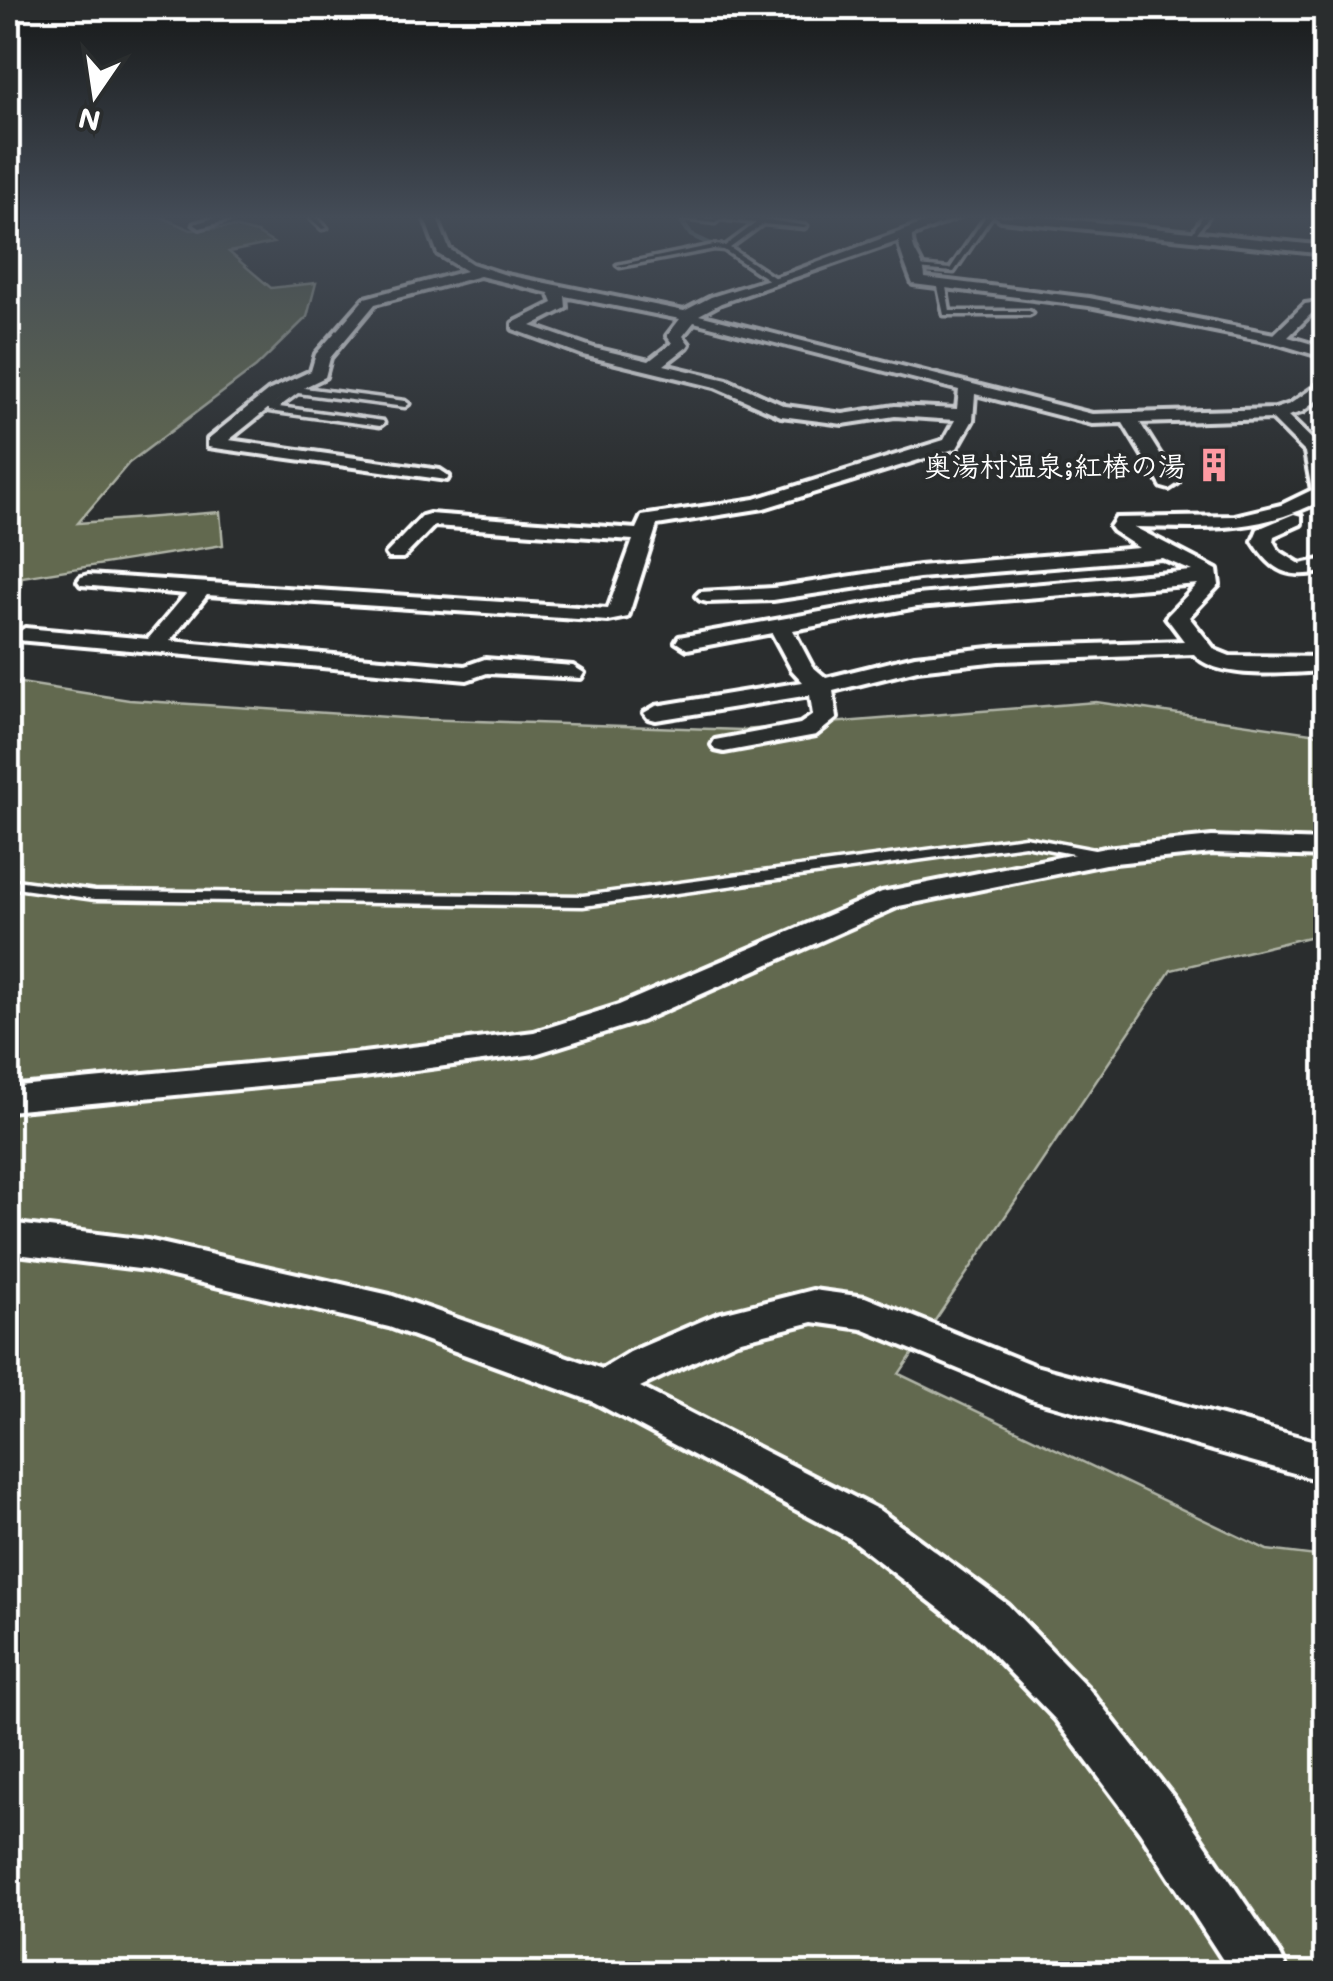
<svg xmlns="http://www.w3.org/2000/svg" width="1333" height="1981" viewBox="0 0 1333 1981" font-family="Mali,'Klee One',sans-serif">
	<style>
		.green { fill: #62694f; stroke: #b0b4a7; stroke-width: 2.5 }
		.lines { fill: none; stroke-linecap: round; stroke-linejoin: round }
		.stream { stroke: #91a3a5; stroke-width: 5 }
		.service-casing { stroke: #fff; stroke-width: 7 }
		.minor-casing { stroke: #fff; stroke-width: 8 }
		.service { fill: #2a2d2e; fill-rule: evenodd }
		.minor { fill: #2a2d2e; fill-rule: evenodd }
		.labels { text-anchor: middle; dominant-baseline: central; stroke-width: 8; stroke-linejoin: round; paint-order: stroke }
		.far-poi-label { font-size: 28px; font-weight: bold; fill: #fff; stroke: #2a2d2e; text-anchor: end }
	</style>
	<rect width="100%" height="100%" fill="#2a2d2e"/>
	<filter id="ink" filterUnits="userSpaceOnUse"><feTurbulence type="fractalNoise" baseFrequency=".01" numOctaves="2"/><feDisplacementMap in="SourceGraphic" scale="20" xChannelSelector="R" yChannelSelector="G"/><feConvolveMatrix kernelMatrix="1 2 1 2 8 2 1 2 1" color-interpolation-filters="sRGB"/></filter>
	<g filter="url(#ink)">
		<path class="green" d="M 8,216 L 159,216 L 191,230 L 234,227 L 257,233 L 273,243 L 229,252 L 271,288 L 316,283 L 307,317 L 256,367 L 129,463 L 78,523 L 220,512 L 223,545 L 22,577 L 8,681 L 129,700 L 418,719 L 742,730 L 1096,702 L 1325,735 L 1325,933 L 1171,970 L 899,1374 L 1267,1550 L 1325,1557 L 1325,1973 L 8,1973 Z"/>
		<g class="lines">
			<path class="stream" d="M 678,216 L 691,235 L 710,244"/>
			<g class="service-casing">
				<path id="service" d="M 308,216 L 315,216 L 327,228 L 322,229 Z
					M 716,216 L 763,219 L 807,226 L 804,228 L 763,224 L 730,248 L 778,280 L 775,284 L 724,250 L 714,249 L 620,267 L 617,265 L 714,245 L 725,246 L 756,223 L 720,219 L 715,223 L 683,219 L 686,217 L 713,219 Z
					M 986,216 L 992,216 L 954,272 L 916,269 L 918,266 L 950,269 Z
					M 1203,216 L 1209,216 L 1194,237 L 1190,237 Z
					M 942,285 L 946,287 L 950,311 L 1029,311 L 1033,313 L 1029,315 L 944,315 L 938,287 Z
					M 8,338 L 12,340 L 12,356 L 8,358 Z
					M 304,380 L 311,382 L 304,388 L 405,401 L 409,404 L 405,407 L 298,393 L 279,407 L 383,421 L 384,423 L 380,426 L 269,411 L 269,407 Z
					M 1025,837 L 1105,852 L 1112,856 L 1105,860 L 1025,845 L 583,906 L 95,899 L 8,887 L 8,879 L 95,891 L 583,896 Z"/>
			</g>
			<g class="minor-casing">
				<path id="minor" d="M 220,216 L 235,218 L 200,228 L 194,224 Z
					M 424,216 L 436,216 L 449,249 L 472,264 L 506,275 L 684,311 L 711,297 L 792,272 L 942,216 L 960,216 L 912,236 C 911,254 925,261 925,278 L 1089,298 L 1274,334 L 1305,304 L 1326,301 L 1326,309 L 1314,311 L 1288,337 L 1326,348 L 1326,358 L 1275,343 L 1089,306 L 913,284 C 910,276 898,247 899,241 L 721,303 L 699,315 L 1092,414 L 1275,409 L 1290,404 L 1326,379 L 1326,393 L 1302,412 L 1288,416 L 1323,450 L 1326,498 C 1259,534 1206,528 1134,527 L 1217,570 L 1219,585 L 1189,617 L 1215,650 L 1230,656 L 1326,657 L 1326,671 C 1292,672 1218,682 1194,654 L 999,661 L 917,670 L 833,691 L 837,718 L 816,735 L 724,752 L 715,750 L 712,745 L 715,740 L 800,724 L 813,715 L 810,695 L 656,720 L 648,718 L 644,713 L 656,706 L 803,682 L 792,670 L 772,633 L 687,649 L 676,642 L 679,637 L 917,595 L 1192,571 L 1162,558 L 919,578 L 773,600 L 707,602 L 700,600 L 696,596 L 700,592 L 773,588 L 919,566 L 1139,548 L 1113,531 L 1110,527 L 1116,518 L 1235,516 L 1281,505 L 1312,490 L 1305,452 L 1272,419 L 1140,423 L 1178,483 L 1169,489 L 1162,487 L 1123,423 L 1092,424 L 975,394 L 973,420 L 957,448 L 764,508 L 657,525 L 628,617 L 608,621 L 207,595 L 170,641 L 465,666 L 485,659 L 573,666 L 584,673 L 581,678 L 487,673 L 467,680 L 17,640 L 14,635 L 25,628 L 148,639 L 186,594 L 81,585 L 78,581 L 81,577 L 88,575 L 608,609 L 633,540 L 434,526 L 403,558 L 389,558 L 386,554 L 422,516 L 429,514 L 636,529 L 642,516 L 755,499 L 944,440 L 955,420 L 895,416 L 843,424 L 781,416 L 715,387 L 583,355 L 513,329 L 513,323 L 553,303 L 549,293 L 480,276 L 375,304 L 330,358 L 325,377 L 280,399 L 229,440 L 440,470 L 449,476 L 447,480 L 208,447 L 208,439 L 268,391 L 311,371 L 316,354 L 365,298 L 466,271 L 438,254 ZM 565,296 L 680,319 L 667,336 L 672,343 L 649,361 L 594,348 L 531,326 L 566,308 ZM 694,322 L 959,390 L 957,409 L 895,406 L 843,414 L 785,406 L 727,380 L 664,365 L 687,347 L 689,344 L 683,336 ZM 1198,584 L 1166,617 L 1184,641 L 999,647 L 915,656 L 826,678 L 812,666 L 793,630 L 917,607 Z
					M 995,216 L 1037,216 L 1326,246 L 1326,254 L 1001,220 Z
					M 1294,514 L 1301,516 L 1301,524 L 1274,536 L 1273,541 L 1279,551 L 1300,564 L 1326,559 L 1326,571 C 1289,579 1274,574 1253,541 L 1258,529 Z
					M 1212,837 L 1326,841 L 1326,857 L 1212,853 L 1105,864 L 899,906 L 641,1021 L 535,1054 L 363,1077 L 8,1111 L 8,1087 L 363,1053 L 534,1032 L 619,1005 L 882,892 L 1105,848 Z
					M 8,1223 L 147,1240 L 390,1295 L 602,1369 L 630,1352 L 718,1314 L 813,1290 L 865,1297 L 1035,1366 L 1326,1444 L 1326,1482 L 1031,1399 L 862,1329 L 813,1322 L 737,1341 L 640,1387 L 879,1510 L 1008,1605 L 1088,1688 L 1174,1798 L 1281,1956 L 1289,1974 L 1232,1974 L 1140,1832 L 1056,1720 L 976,1637 L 849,1538 L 592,1401 L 389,1327 L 147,1270 L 8,1253 Z"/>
			</g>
			<use href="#service" class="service"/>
			<use href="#minor" class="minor"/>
		</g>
	</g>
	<linearGradient id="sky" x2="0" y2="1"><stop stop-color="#171919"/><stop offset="0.44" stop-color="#444c57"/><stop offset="1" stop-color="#444c57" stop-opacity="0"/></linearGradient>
	<rect width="1333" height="493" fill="url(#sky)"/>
	<defs>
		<g id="building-bare" transform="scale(2.7)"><path d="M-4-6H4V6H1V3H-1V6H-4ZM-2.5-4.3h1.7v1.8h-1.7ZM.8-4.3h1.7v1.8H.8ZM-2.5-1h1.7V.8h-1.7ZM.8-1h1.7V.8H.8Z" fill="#ff9aa2" stroke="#2a2d2e" stroke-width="2.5" paint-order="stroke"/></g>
	</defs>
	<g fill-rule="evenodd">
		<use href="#building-bare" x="1214" y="465"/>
	</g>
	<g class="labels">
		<g class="far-poi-label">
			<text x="1186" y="465">奥湯村温泉;紅椿の湯</text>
		</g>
	</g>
	<rect width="1333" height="1981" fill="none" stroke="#2a2d2e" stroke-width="40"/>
	<rect x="20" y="20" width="1293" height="1941" fill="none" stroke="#fff" stroke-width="4" filter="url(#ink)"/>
	<g transform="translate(95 95) rotate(193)" stroke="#2a2d2e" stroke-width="8" paint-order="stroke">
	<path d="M0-8L18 38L0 25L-18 38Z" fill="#ffffff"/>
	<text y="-15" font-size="28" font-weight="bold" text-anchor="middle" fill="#ffffff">N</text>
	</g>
</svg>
